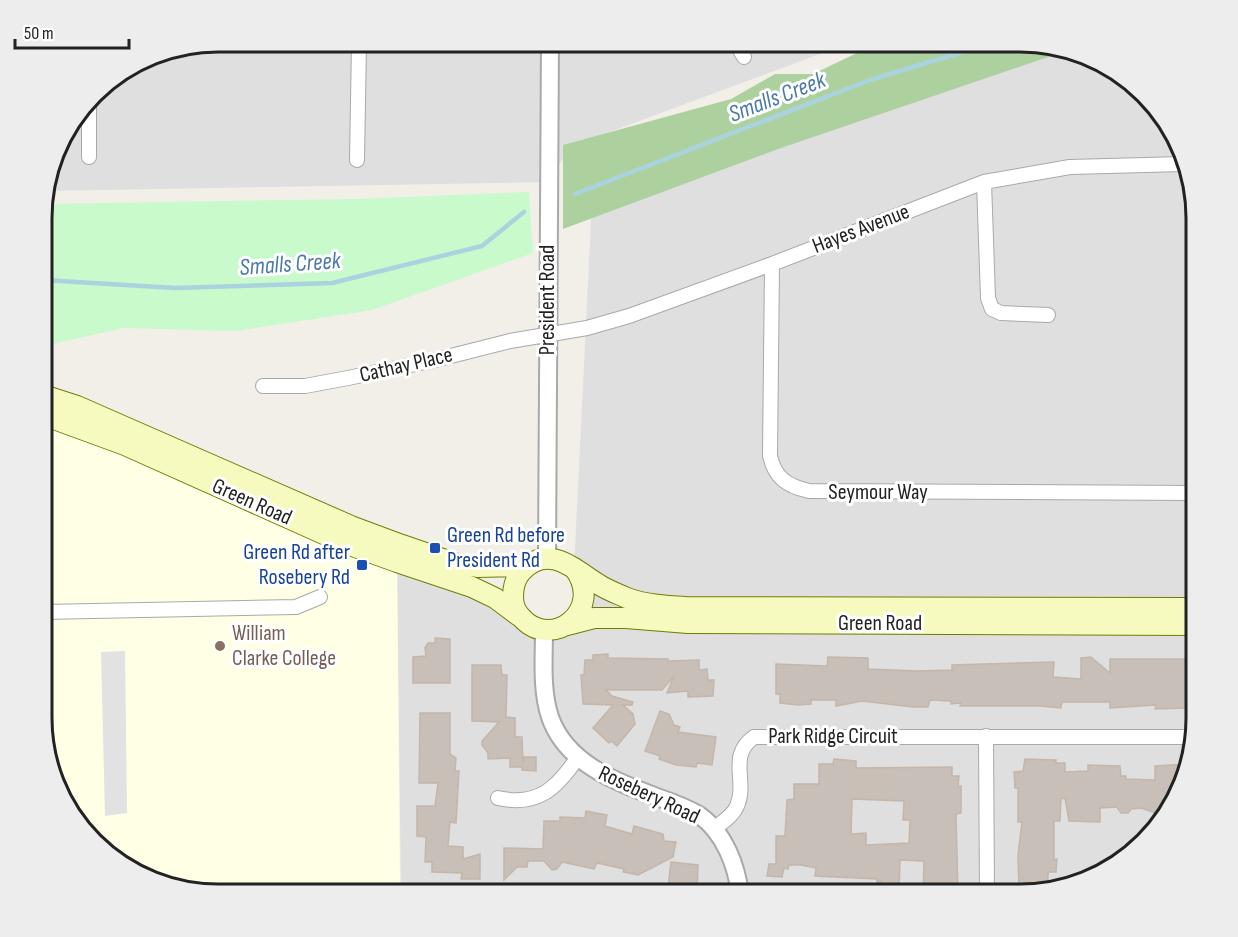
<svg xmlns="http://www.w3.org/2000/svg" width="1238" height="937" viewBox="0 0 1238 937" font-family="'Sofia Sans Condensed',sans-serif">
	<style>
		.residential { fill: #e0dfdf }
		.education { fill: #ffffe5 }
		.forest { fill: #add19e }
		.park { fill: #c8facc }
		.parking { fill: #e2e2e2 }
		.lines { fill: none; stroke-linecap: round; stroke-linejoin: round }
		.stream { stroke: #aad3df; stroke-width: 4.5 }
		.building { fill: #c7bfb8; stroke: #c4b6ab; stroke-width: 1.5; fill-rule: evenodd }
		.minor-casing { stroke: #a9a9a9; stroke-width: 16 }
		.tertiary-casing { stroke: #a9a9a9; stroke-width: 20 }
		.secondary-casing { stroke: #707d05; stroke-width: 22 }
		.minor { stroke: #fff; stroke-width: 14 }
		.tertiary { stroke: #fff; stroke-width: 16 }
		.secondary { stroke: #f7fabf; stroke-width: 20 }
		.transit-dot { fill: #1a4fb4; stroke: #fff; stroke-width: 2 }
		.education-dot { fill: #8d6e63; stroke: #fff; stroke-width: 2 }
		.labels { text-anchor: middle; dominant-baseline: central; stroke-width: 6; stroke-linejoin: round; paint-order: stroke }
		.street-label { font-size: 22px; fill: #222; stroke: #fff }
		.transit-label { font-size: 22px; fill: #164399; stroke: #fff; text-anchor: start }
		.education-label { font-size: 22px; fill: #785e54; stroke: #fff; text-anchor: start }
		.water-label { font-size: 24px; font-style: italic; fill: #4a7aab; stroke: #fff }
		.rim { fill: none; stroke: #222; stroke-width: 3 }
	</style>
	<rect width="100%" height="100%" fill="#f2efe9"/>
	<path class="residential" d="M 219,42 L 852,42 L 572,146 L 546,182 L 45,191 L 66,131 L 103,86 L 162,52 Z
		M 1058,49 L 1086,55 L 1135,86 L 1178,141 L 1196,219 L 1196,730 L 1182,786 L 1152,834 L 1097,877 L 1019,895 L 401,895 L 397,563 L 544,630 L 576,617 L 574,568 L 592,202 Z"/>
	<path class="education" d="M 43,415 L 397,562 L 400,895 L 208,895 L 152,882 L 103,851 L 60,797 L 42,730 Z"/>
	<path class="forest" d="M 880,42 L 1030,42 L 1066,51 L 781,148 L 563,229 L 563,145 L 731,99 L 775,74 L 813,74 Z"/>
	<path class="park" d="M 529,192 L 533,253 L 372,310 L 236,331 L 123,328 L 53,344 L 43,350 L 44,204 L 355,199 Z"/>
	<path class="parking" d="M 125,651 L 127,813 L 105,816 L 101,652 Z"/>
	<g class="lines">
		<path class="stream" d="M 575,194 L 870,80 L 996,42
			M 43,280 L 175,288 L 332,283 L 482,246 L 524,212"/>
	</g>
	<path class="building" d="M 435,638 L 450,639 L 450,683 L 413,683 L 413,657 L 426,656 L 425,648 L 428,643 L 435,643 Z
		M 608,654 L 608,658 L 668,659 L 668,661 L 699,660 L 699,670 L 707,669 L 708,680 L 714,680 L 713,696 L 688,697 L 688,691 L 667,693 L 674,676 L 662,690 L 606,690 L 612,696 L 633,702 L 632,705 L 623,705 L 633,714 L 635,724 L 617,746 L 611,741 L 609,743 L 593,728 L 613,705 L 583,704 L 581,675 L 584,675 L 585,660 L 593,660 L 593,655 Z
		M 828,657 L 868,658 L 868,669 L 918,671 L 952,670 L 952,665 L 1054,662 L 1053,677 L 1081,679 L 1081,658 L 1091,657 L 1110,673 L 1110,659 L 1196,659 L 1196,705 L 1189,704 L 1188,708 L 1155,709 L 1156,705 L 1110,708 L 1110,702 L 1062,702 L 1061,708 L 1040,706 L 960,706 L 961,703 L 951,704 L 951,701 L 930,700 L 928,707 L 913,707 L 862,701 L 836,706 L 836,700 L 811,700 L 811,704 L 798,705 L 780,703 L 780,694 L 776,694 L 776,664 L 827,666 Z
		M 472,665 L 501,665 L 502,675 L 507,675 L 506,717 L 515,718 L 515,737 L 522,737 L 523,764 L 524,757 L 536,757 L 536,771 L 522,770 L 522,767 L 510,767 L 510,758 L 488,759 L 488,753 L 482,745 L 482,741 L 499,722 L 472,721 Z
		M 660,711 L 669,714 L 674,725 L 680,727 L 678,732 L 716,737 L 712,765 L 697,763 L 696,767 L 676,765 L 659,759 L 660,756 L 645,751 Z
		M 420,713 L 450,713 L 450,754 L 456,758 L 455,771 L 459,771 L 456,823 L 450,822 L 448,846 L 463,847 L 463,859 L 480,854 L 480,879 L 461,879 L 462,873 L 432,872 L 432,862 L 425,862 L 426,837 L 417,836 L 417,806 L 435,806 L 438,783 L 419,783 Z
		M 834,759 L 856,761 L 856,768 L 952,767 L 952,776 L 959,776 L 958,787 L 961,786 L 961,813 L 956,814 L 958,894 L 923,895 L 924,861 L 900,860 L 899,894 L 880,895 L 881,881 L 877,882 L 877,879 L 815,876 L 816,868 L 801,865 L 789,865 L 788,869 L 784,868 L 782,877 L 767,876 L 769,864 L 776,864 L 776,836 L 785,836 L 787,800 L 794,799 L 794,784 L 819,784 L 819,764 L 833,764 ZM 852,799 L 904,801 L 903,820 L 910,820 L 909,843 L 866,845 L 866,833 L 851,834 Z
		M 1025,759 L 1056,760 L 1056,763 L 1065,763 L 1065,772 L 1088,771 L 1088,765 L 1120,766 L 1121,776 L 1126,776 L 1126,779 L 1155,780 L 1155,766 L 1188,764 L 1182,786 L 1164,816 L 1141,808 L 1131,809 L 1128,813 L 1121,813 L 1117,807 L 1100,808 L 1100,822 L 1069,821 L 1065,798 L 1061,799 L 1060,821 L 1054,821 L 1054,860 L 1057,859 L 1056,872 L 1048,872 L 1048,882 L 1042,882 L 1041,890 L 1019,889 L 1018,855 L 1022,822 L 1018,822 L 1018,788 L 1015,788 L 1014,772 L 1023,771 Z
		M 586,811 L 607,815 L 605,826 L 632,834 L 634,826 L 663,834 L 664,841 L 676,842 L 673,857 L 638,875 L 623,872 L 624,869 L 597,863 L 594,869 L 562,862 L 557,869 L 552,870 L 544,861 L 528,861 L 527,867 L 517,867 L 504,880 L 504,848 L 543,849 L 544,821 L 560,821 L 560,817 L 585,818 Z
		M 671,862 L 698,865 L 697,895 L 667,895 Z"/>
	<g class="lines">
		<g class="minor-casing">
			<path id="minor" d="M 735,42 L 744,57
				M 89,102 L 89,157
				M 357,160 L 359,42
				M 984,182 L 988,298 L 992,309 L 1001,313 L 1048,315
				M 772,264 L 770,456 C 775,478 787,486 809,491 L 1196,493
				M 263,386 L 305,386 L 348,378 L 435,360 L 510,341 L 587,328 L 629,316 L 772,264 L 984,182 L 1070,167 L 1183,164
				M 43,612 L 296,607 L 320,597
				M 986,736 L 987,895
				M 498,798 C 538,807 557,788 578,757
				M 714,829 C 722,822 733,816 737,806 C 748,781 727,756 754,737 L 1194,737"/>
		</g>
		<g class="tertiary-casing">
			<path id="tertiary" d="M 547,558 L 550,42
				M 544,630 C 544,658 541,690 550,717 C 566,763 614,781 657,797 C 671,802 686,807 699,815 C 724,832 737,866 740,895"/>
		</g>
		<g class="secondary-casing">
			<path id="secondary" d="M 43,395 L 77,406 L 351,526 L 402,545 L 454,563 L 477,567 L 515,566 L 529,564
				M 43,415 L 125,445 L 344,543 L 397,562 L 472,587 L 495,598 L 519,616
				M 574,568 C 606,610 551,652 521,617 C 516,612 513,604 513,597 C 513,587 515,578 522,571 C 548,543 574,569 598,584 C 607,590 618,594 627,598 C 646,605 666,606 686,607 L 1196,608
				M 567,625 L 594,618 L 626,618 L 688,623 L 1196,625"/>
		</g>
		<use href="#minor" class="minor"/>
		<use href="#tertiary" class="tertiary"/>
		<use href="#secondary" class="secondary"/>
	</g>
	<g class="transit-dot">
		<rect x="429" y="542" width="12" height="12" rx="3"/>
		<rect x="356" y="559" width="12" height="12" rx="3"/>
	</g>
	<circle class="education-dot" cx="220" cy="646" r="6"/>
	<g class="labels">
		<g class="street-label">
			<text transform="translate(861 229) rotate(-21)">Hayes Avenue</text>
			<text transform="translate(547 300) rotate(-90)">President Road</text>
			<text transform="translate(406 365) rotate(-13)">Cathay Place</text>
			<text x="878" y="492">Seymour Way</text>
			<text transform="translate(252 502) rotate(24)">Green Road</text>
			<text x="880" y="623">Green Road</text>
			<text x="833" y="736">Park Ridge Circuit</text>
			<text transform="translate(649 795) rotate(25)">Rosebery Road</text>
		</g>
		<g class="transit-label">
			<text x="447" y="535">Green Rd before<tspan x="447" dy="25">President Rd</tspan></text>
			<text x="350" y="552" text-anchor="end">Green Rd after<tspan x="350" dy="25">Rosebery Rd</tspan></text>
		</g>
		<g class="education-label">
			<text x="232" y="633">William<tspan x="232" dy="25">Clarke College</tspan></text>
		</g>
		<g class="water-label">
			<text transform="translate(777 97) rotate(-21)">Smalls Creek</text>
			<text transform="translate(290 264) rotate(-4)">Smalls Creek</text>
		</g>
	</g>
	<path d="M0 0H1238V937H0ZM218 52H1020A166 166 0 0 1 1186 218V718A166 166 0 0 1 1020 884H218A166 166 0 0 1 52 718V218A166 166 0 0 1 218 52Z" fill="#ededed" fill-rule="evenodd"/>
	<path class="rim" d="M218 52H1020A166 166 0 0 1 1186 218V718A166 166 0 0 1 1020 884H218A166 166 0 0 1 52 718V218A166 166 0 0 1 218 52Z"/>
	<path d="M15 39v9h114v-9" fill="none" stroke="#222222" stroke-width="3"/>
	<text x="24" y="39" font-size="18" fill="#222222" stroke="#ffffff" stroke-width="4.5" paint-order="stroke">50 m</text>
</svg>
